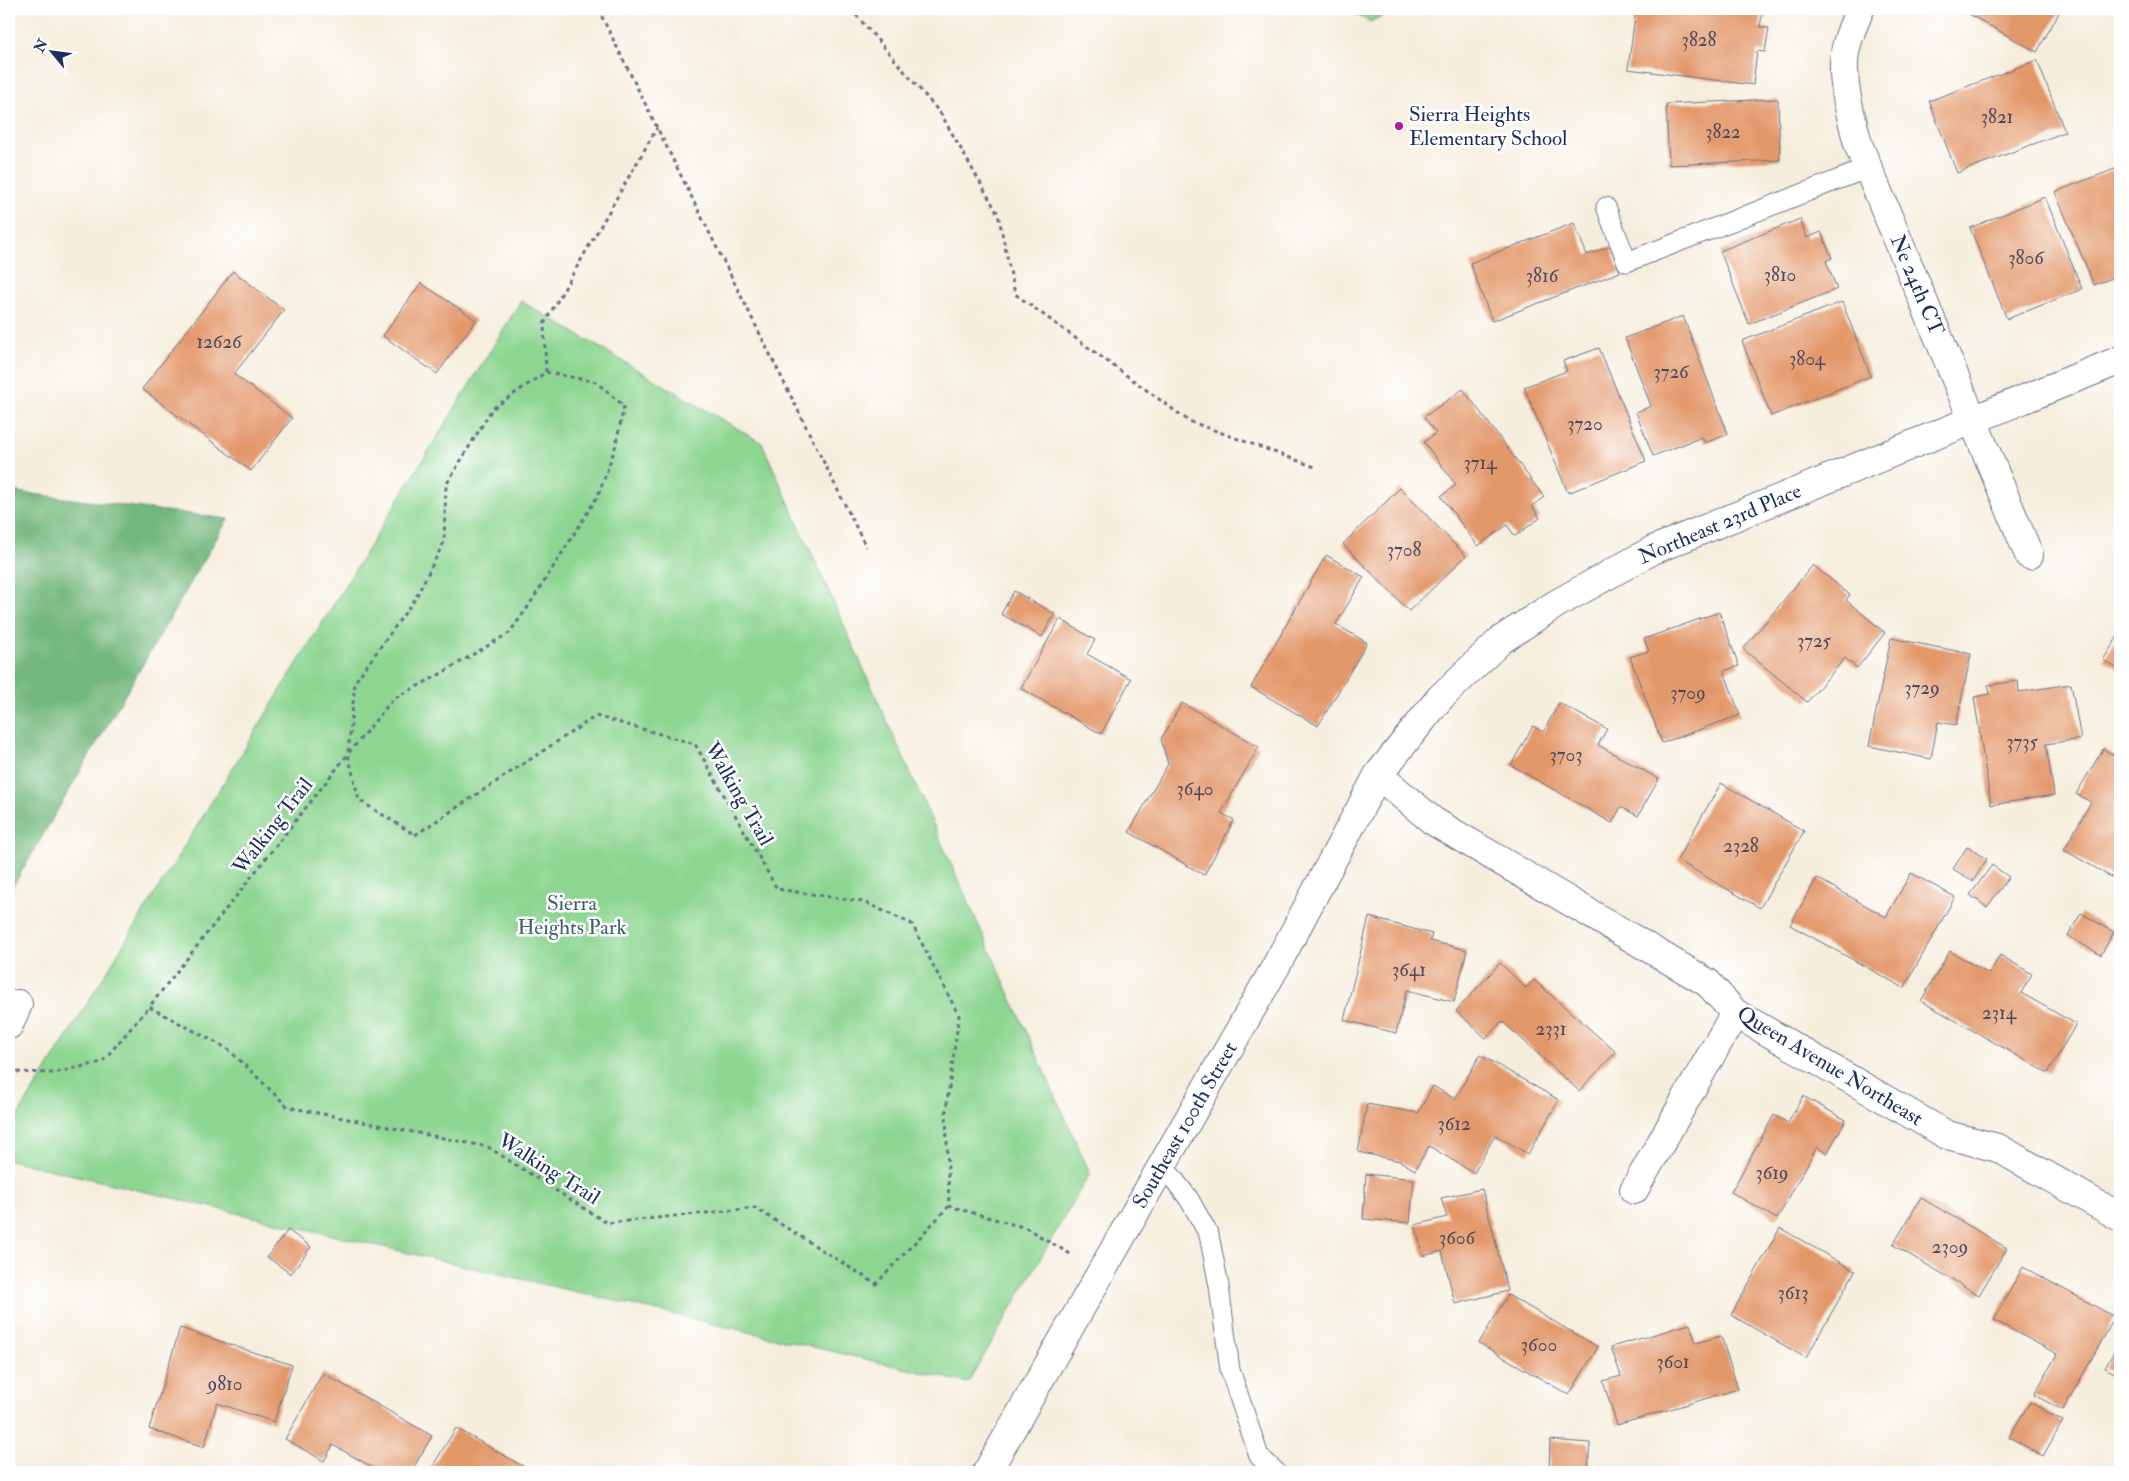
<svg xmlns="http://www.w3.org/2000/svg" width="2129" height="1481" viewBox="0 0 2129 1481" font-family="'IM FELL Double Pica',serif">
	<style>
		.green { fill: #8dd691; stroke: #548278 }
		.forest { fill: #72b77b; stroke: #46736c }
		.building { fill: #e3986b }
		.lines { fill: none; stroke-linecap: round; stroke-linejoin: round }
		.service-casing { stroke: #68728a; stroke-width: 21 }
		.minor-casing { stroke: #68728a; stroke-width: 30 }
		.path { stroke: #68728a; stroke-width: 3; stroke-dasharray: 4 4; stroke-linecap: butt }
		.service { stroke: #fff; stroke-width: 19 }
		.minor { stroke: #fff; stroke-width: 28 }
		.poi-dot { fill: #b5179e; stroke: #fff; stroke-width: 2 }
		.labels { text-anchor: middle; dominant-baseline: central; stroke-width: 5; stroke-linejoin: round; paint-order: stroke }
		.number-label { font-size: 19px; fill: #4d4961 }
		.poi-label { font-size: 21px; fill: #1b2f5e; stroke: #fff; text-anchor: start }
		.street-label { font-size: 21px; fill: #1b2f5e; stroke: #fff }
		.park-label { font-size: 21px; fill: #3d616d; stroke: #fff }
	</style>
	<rect width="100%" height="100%" fill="#fff"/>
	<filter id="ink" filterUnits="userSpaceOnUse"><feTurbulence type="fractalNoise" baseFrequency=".02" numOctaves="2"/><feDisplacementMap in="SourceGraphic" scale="10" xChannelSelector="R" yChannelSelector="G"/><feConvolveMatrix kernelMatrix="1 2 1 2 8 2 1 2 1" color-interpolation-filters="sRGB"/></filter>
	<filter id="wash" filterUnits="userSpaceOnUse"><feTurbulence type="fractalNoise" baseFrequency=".0096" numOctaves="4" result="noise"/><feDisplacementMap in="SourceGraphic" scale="20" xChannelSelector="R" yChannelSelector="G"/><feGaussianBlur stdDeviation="1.12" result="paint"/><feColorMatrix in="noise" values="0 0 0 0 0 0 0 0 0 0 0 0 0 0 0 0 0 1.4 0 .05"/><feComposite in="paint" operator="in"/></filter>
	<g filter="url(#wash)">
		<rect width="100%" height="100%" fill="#f6eedd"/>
		<path class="green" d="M 1346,9 L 1396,9 L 1370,22 Z
			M 521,301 L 762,443 L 1090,1173 L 968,1383 L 9,1160 L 9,1130 Z"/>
		<path class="forest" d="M 9,491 L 228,519 L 9,893 Z"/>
		<g id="blocks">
			<path class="building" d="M 1636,9 L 1763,9 L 1760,27 L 1769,28 L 1765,52 L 1757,51 L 1753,85 L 1628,69 Z
				M 1960,9 L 2061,9 L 2037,52 Z
				M 2037,60 L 2065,132 L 1957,173 L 1929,101 Z
				M 1778,99 L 1780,160 L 1669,165 L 1666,104 Z
				M 2120,167 L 2120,275 L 2094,285 L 2055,192 Z
				M 2045,197 L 2082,289 L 2007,319 L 1970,228 Z
				M 1800,219 L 1807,238 L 1821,232 L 1832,258 L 1826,261 L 1837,289 L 1749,324 L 1720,251 Z
				M 1574,223 L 1587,255 L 1610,246 L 1620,272 L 1492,321 L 1470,263 Z
				M 233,271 L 284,310 L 234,374 L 292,418 L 251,471 L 142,389 Z
				M 421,283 L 476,320 L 437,374 L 383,336 Z
				M 1842,302 L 1871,376 L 1771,416 L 1742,341 Z
				M 1683,316 L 1728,434 L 1705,443 L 1702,437 L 1653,456 L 1636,412 L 1651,406 L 1625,338 Z
				M 1599,348 L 1646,461 L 1568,493 L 1524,387 L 1567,371 L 1563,361 Z
				M 1463,389 L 1544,497 L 1532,506 L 1540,518 L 1515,536 L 1507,525 L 1478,546 L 1441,496 L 1456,485 L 1424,442 L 1436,433 L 1424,417 Z
				M 1400,488 L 1466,556 L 1409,611 L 1343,544 Z
				M 1326,555 L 1364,577 L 1336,624 L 1367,643 L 1318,726 L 1251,687 Z
				M 1813,565 L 1850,595 L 1846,600 L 1885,633 L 1857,668 L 1845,658 L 1807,702 L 1743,649 Z
				M 1014,591 L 1055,614 L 1042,637 L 1001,614 Z
				M 1719,612 L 1739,666 L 1724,671 L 1740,715 L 1662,743 L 1630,657 L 1649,651 L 1644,639 Z
				M 1060,619 L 1095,640 L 1087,654 L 1131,679 L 1101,734 L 1021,688 Z
				M 2120,633 L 2120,670 L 2103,660 Z
				M 1891,638 L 1971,654 L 1956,725 L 1938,722 L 1931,759 L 1869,746 Z
				M 2018,681 L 2019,692 L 2071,684 L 2081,739 L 2046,744 L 2054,795 L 1991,805 L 1974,697 L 1990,694 L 1988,685 Z
				M 1182,703 L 1259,747 L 1221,813 L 1234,820 L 1204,875 L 1129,832 L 1168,764 L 1161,739 Z
				M 1559,703 L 1607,729 L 1598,745 L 1659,779 L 1638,816 L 1621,807 L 1612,823 L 1511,765 L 1533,726 L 1543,732 Z
				M 2103,749 L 2120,759 L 2120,882 L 2064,850 L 2091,802 L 2076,794 Z
				M 1721,783 L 1804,831 L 1760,908 L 1677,860 Z
				M 1967,847 L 1987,859 L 1973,881 L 1953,869 Z
				M 1992,865 L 2009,877 L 1987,907 L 1970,895 Z
				M 1911,873 L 1955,897 L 1904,988 L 1790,925 L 1817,878 L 1886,917 Z
				M 2081,913 L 2114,932 L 2101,955 L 2068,936 Z
				M 1369,917 L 1432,934 L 1430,941 L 1467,950 L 1454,1002 L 1407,990 L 1396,1033 L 1344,1020 Z
				M 1950,951 L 1989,974 L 2000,955 L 2032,974 L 2021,993 L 2076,1024 L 2048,1073 L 1921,1001 Z
				M 1500,963 L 1526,988 L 1534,980 L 1616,1052 L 1579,1091 L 1502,1021 L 1486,1038 L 1456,1011 Z
				M 1480,1055 L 1559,1100 L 1528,1154 L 1495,1135 L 1474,1173 L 1429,1146 L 1415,1170 L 1400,1161 L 1358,1152 L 1367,1104 L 1418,1113 L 1433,1086 L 1455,1099 Z
				M 1803,1096 L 1846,1120 L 1827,1153 L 1817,1147 L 1777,1219 L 1731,1192 L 1774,1115 L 1788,1123 Z
				M 1366,1174 L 1414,1179 L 1410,1223 L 1363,1219 Z
				M 1482,1189 L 1508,1291 L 1455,1304 L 1442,1251 L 1423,1256 L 1415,1225 L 1447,1217 L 1441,1198 Z
				M 1921,1198 L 2007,1248 L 1979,1295 L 1893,1245 Z
				M 1780,1228 L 1855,1271 L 1806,1358 L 1731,1315 Z
				M 288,1230 L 311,1247 L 291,1274 L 267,1257 Z
				M 2023,1267 L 2115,1317 L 2063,1410 L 2034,1395 L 2057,1354 L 1994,1320 Z
				M 1508,1295 L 1598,1347 L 1569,1395 L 1479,1343 Z
				M 1690,1324 L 1696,1343 L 1721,1336 L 1738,1389 L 1617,1425 L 1603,1381 L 1621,1376 L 1611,1347 Z
				M 180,1328 L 292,1365 L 274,1422 L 217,1403 L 204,1447 L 149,1429 Z
				M 2120,1341 L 2120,1376 L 2105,1368 Z
				M 323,1373 L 432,1436 L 411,1472 L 381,1472 L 333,1445 L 324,1461 L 285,1439 Z
				M 2030,1402 L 2063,1421 L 2043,1456 L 2009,1437 Z
				M 456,1428 L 533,1472 L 429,1472 Z
				M 1550,1440 L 1590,1443 L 1588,1472 L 1549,1472 Z"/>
		</g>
	</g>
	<g filter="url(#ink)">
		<use href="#blocks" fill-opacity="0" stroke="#68728a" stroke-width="1"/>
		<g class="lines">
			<g class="service-casing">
				<path id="service" d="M 1606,207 L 1627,262 L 1868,168
					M 1162,1164 L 1189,1199 L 1209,1235 L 1219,1286 L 1230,1370 L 1259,1456 L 1276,1472"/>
			</g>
			<g class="minor-casing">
				<path id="minor" d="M 1860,9 C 1853,26 1844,45 1844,64 C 1843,91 1852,119 1858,144 L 2029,555
					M 1378,775 L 1433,821 L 1708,983 L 1735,1013 L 1947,1135 L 1998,1148 L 2120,1217
					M 9,1025 L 18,1004
					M 1634,1190 L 1735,1013
					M 987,1472 L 1276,966 L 1378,775 L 1440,698 L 1501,640 L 1556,604 L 1653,550 L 2120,360"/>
			</g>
			<path class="path" d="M 598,9 L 866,547
				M 851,9 L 941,114 L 998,214 L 1015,294 L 1189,421 L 1315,467
				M 546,372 L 596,382 L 624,406 L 616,445 L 598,496 L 528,607 L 509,633 L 437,676 L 393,699 L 348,754 L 355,682 L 415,599 L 444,542 L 446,485 L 492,409 Z
				M 546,372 L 544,324 L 657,128
				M 9,1072 L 54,1073 L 102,1062 L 149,1007
				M 949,1206 L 876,1284 L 755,1208 L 607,1223 L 488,1147 L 288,1107 L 228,1049 L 149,1007 L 348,754 L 359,800 L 415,835 L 596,716 L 695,744 L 777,889 L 864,902 L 912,924 L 959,1016 L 946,1110 L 949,1206 L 1026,1228 L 1072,1255"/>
			<use href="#service" class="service"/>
			<use href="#minor" class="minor"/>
		</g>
	</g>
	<circle class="poi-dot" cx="1399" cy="126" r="5"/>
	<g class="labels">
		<g class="number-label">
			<text x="1699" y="40">3828</text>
			<text x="1997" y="117">3821</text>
			<text x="1723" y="132">3822</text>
			<text x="2026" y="258">3806</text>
			<text x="1780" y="275">3810</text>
			<text x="1542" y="276">3816</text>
			<text x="219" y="342">12626</text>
			<text x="1807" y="359">3804</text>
			<text x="1671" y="372">3726</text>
			<text x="1585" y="424">3720</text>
			<text x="1480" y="463">3714</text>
			<text x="1404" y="550">3708</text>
			<text x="1814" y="641">3725</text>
			<text x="1922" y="688">3729</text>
			<text x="1688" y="693">3709</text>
			<text x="2022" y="742">3735</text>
			<text x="1566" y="755">3703</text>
			<text x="1195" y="789">3640</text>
			<text x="1741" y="846">2328</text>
			<text x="1409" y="970">3641</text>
			<text x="1999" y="1013">2314</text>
			<text x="1551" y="1029">2331</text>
			<text x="1454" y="1124">3612</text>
			<text x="1772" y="1173">3619</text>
			<text x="1457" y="1238">3606</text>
			<text x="1950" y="1247">2309</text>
			<text x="1793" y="1293">3613</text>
			<text x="1539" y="1345">3600</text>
			<text x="1673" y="1362">3601</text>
			<text x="225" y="1384">9810</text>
		</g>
		<g class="poi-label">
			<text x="1409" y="114">Sierra Heights<tspan x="1409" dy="24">Elementary School</tspan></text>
		</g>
		<g class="street-label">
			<text transform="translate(1917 285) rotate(67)">Ne 24th CT</text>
			<text transform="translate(1720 524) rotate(-23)">Northeast 23rd Place</text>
			<text transform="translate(739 794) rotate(60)">Walking Trail</text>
			<text transform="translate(273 826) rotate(-52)">Walking Trail</text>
			<text transform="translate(1830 1066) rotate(31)">Queen Avenue Northeast</text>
			<text transform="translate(1185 1125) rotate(-60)">Southeast 100th Street</text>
			<text transform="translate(549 1169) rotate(32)">Walking Trail</text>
		</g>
		<g class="park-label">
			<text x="572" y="903">Sierra<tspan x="572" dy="24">Heights Park</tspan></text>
		</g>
	</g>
	<rect width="2129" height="1481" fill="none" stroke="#fff" stroke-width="30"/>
	<g transform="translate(52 52) rotate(299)" stroke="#ffffff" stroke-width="4" paint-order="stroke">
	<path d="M0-4L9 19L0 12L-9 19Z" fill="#1b2f5e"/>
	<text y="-8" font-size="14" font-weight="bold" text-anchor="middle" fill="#1b2f5e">N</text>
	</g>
</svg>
